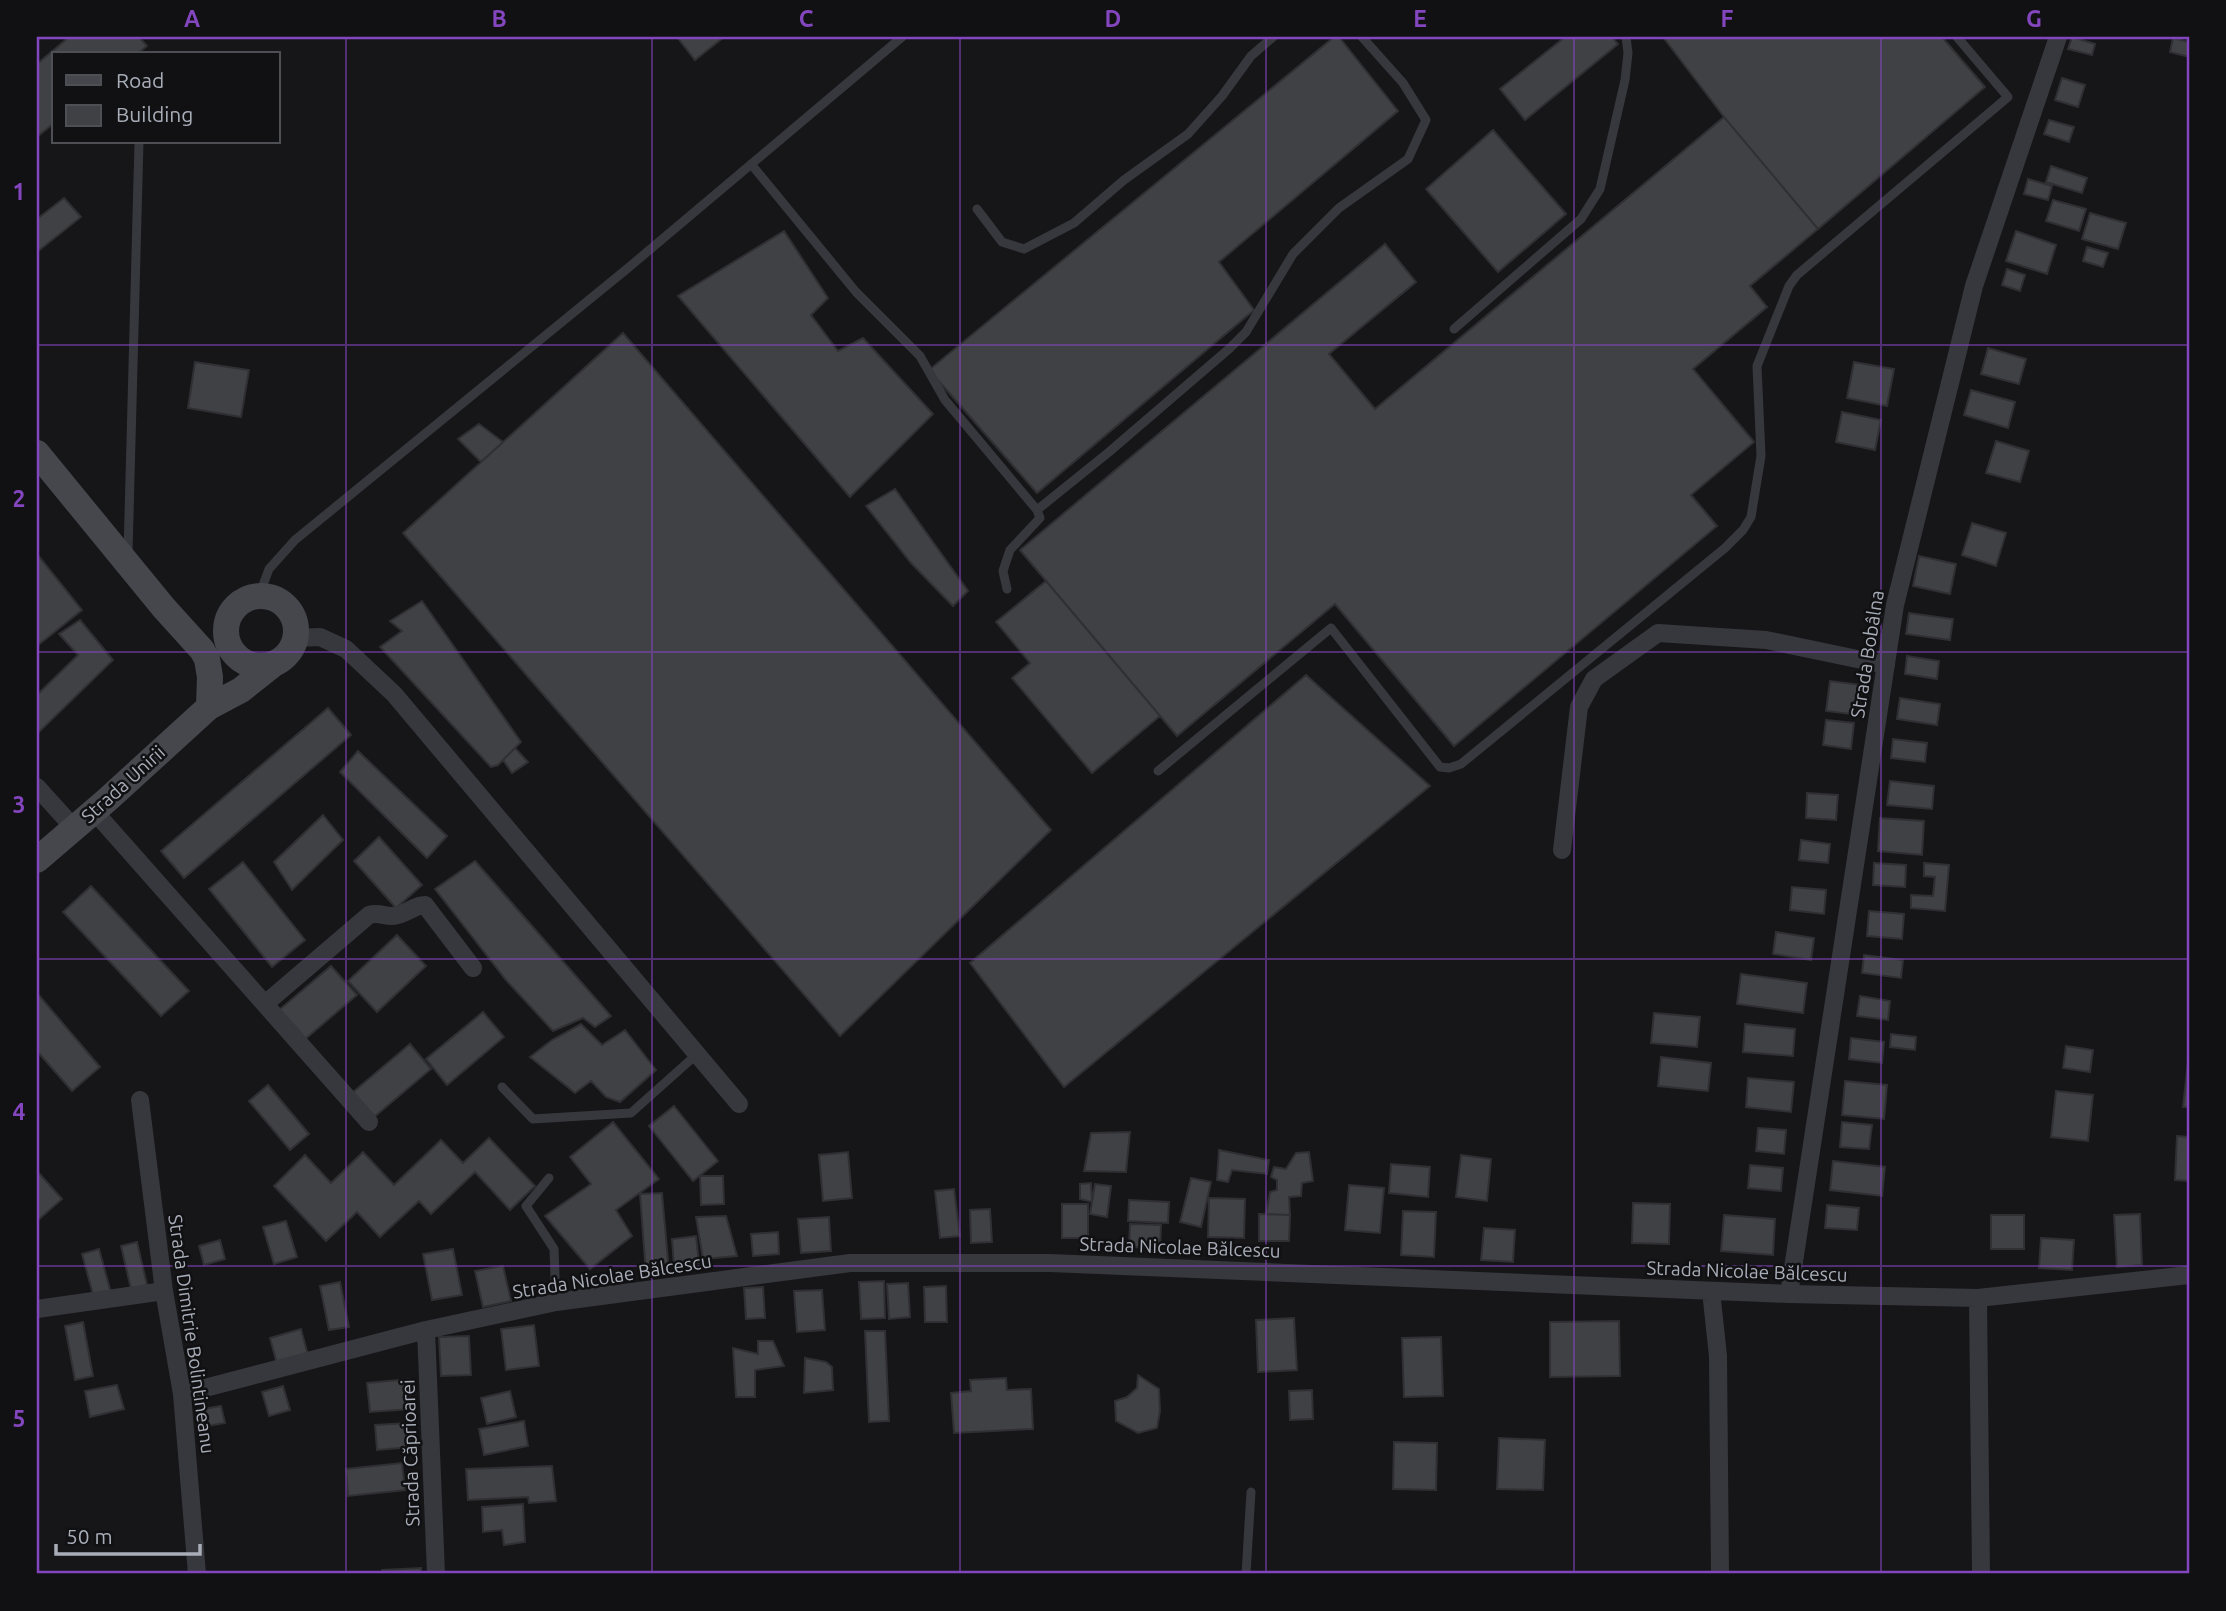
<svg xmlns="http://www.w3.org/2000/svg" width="2226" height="1611" viewBox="0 0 2226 1611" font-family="Ubuntu,sans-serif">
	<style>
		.building { fill: #404145; stroke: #303034; stroke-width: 2 }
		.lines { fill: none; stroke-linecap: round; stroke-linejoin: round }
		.lane { stroke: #37383d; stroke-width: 9 }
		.street { stroke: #37383d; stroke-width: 18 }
		.secondary { stroke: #45474d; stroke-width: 26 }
		.grid { fill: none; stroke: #8446be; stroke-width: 2; stroke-opacity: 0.55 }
		.labels { text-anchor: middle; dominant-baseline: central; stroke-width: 5; stroke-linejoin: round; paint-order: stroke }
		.street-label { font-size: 19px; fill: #a8adb8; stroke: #111113 }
		.neatline { fill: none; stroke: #8446be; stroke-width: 2.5 }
		.grid-label { font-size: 23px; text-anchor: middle; font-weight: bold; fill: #8446be }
	</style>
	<rect width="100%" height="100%" fill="#161618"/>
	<path class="building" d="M 69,37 L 139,37 L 147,46 L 137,54 L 54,54 L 54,123 L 37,137 L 37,64 Z
		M 677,37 L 724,37 L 695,60 Z
		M 1334,37 L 1339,37 L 1398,111 L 1219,262 L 1254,310 L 1037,493 L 929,370 Z
		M 1565,37 L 1612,37 L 1618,44 L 1525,120 L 1500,89 Z
		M 1663,37 L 1942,37 L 1985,87 L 1818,229 L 1724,117 Z
		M 2072,37 L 2095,44 L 2092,55 L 2068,49 Z
		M 2173,38 L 2189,42 L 2189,57 L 2170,52 Z
		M 2062,78 L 2085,85 L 2078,107 L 2055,100 Z
		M 1724,117 L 1818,229 L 1750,286 L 1767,307 L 1693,369 L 1754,442 L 1691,495 L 1717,526 L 1454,746 L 1335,604 L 1177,736 L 1020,550 L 1385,244 L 1416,282 L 1329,354 L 1375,409 Z
		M 2049,120 L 2074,127 L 2069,142 L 2044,134 Z
		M 1493,130 L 1566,214 L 1498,272 L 1426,189 Z
		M 2051,166 L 2087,178 L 2082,193 L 2046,182 Z
		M 2028,179 L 2052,186 L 2048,200 L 2024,194 Z
		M 64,198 L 81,217 L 37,252 L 37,219 Z
		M 2053,200 L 2086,209 L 2079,231 L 2046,221 Z
		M 2090,213 L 2126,223 L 2118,249 L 2082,239 Z
		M 784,231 L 828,298 L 811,315 L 838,351 L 863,338 L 933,414 L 850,497 L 678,296 Z
		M 2016,231 L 2056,245 L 2047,274 L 2006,261 Z
		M 2087,247 L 2108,253 L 2103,267 L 2083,261 Z
		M 2007,269 L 2025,275 L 2020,291 L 2002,285 Z
		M 623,333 L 1051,830 L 840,1036 L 403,533 Z
		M 1988,348 L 2026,359 L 2019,384 L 1981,374 Z
		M 195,362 L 249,370 L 241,417 L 188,408 Z
		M 1854,362 L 1894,369 L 1887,406 L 1847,398 Z
		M 1971,390 L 2015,402 L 2008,428 L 1964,415 Z
		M 1842,412 L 1881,420 L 1875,450 L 1836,442 Z
		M 479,424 L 503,442 L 481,462 L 458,439 Z
		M 1996,441 L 2029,451 L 2020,482 L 1986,473 Z
		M 895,489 L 968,591 L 953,606 L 911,563 L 866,506 Z
		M 1972,523 L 2006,533 L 1996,566 L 1962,555 Z
		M 37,554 L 82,610 L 37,646 Z
		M 1919,556 L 1956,564 L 1950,594 L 1913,586 Z
		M 1046,581 L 1160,716 L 1092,773 L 1012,678 L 1030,663 L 996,622 Z
		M 422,601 L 521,742 L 498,765 L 491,767 L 380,647 L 402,631 L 390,621 Z
		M 1909,613 L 1953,619 L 1950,640 L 1906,634 Z
		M 80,620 L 113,660 L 37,734 L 37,691 L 39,693 L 78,655 L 59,634 Z
		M 1907,656 L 1939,661 L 1937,679 L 1905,674 Z
		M 1306,675 L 1430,786 L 1064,1087 L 970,963 Z
		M 1830,681 L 1862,685 L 1859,715 L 1826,711 Z
		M 1900,698 L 1940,704 L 1937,725 L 1897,719 Z
		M 328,708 L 351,735 L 184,878 L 161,851 Z
		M 1826,720 L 1854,723 L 1851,749 L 1823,745 Z
		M 1893,739 L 1927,743 L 1925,762 L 1891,758 Z
		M 515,748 L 528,762 L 512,773 L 503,760 Z
		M 358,751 L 447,836 L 427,858 L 340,772 Z
		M 1890,781 L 1934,786 L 1932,809 L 1887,805 Z
		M 1807,793 L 1838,795 L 1836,820 L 1806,818 Z
		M 323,815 L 343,840 L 292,890 L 274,862 Z
		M 1880,818 L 1924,821 L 1922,855 L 1878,851 Z
		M 379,837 L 422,885 L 396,908 L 354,861 Z
		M 1801,840 L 1830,844 L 1828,863 L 1799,860 Z
		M 475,861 L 611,1016 L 595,1027 L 583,1018 L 553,1031 L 506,980 L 435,889 Z
		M 243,862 L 305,940 L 272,967 L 209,889 Z
		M 1874,863 L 1906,865 L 1905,887 L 1873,885 Z
		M 1924,863 L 1949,865 L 1945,911 L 1911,908 L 1911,895 L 1933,896 L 1935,877 L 1924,876 Z
		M 91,886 L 189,991 L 161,1016 L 63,912 Z
		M 1792,887 L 1826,890 L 1824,914 L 1790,910 Z
		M 1869,911 L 1904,914 L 1902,939 L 1867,936 Z
		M 1776,932 L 1814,938 L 1811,960 L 1773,954 Z
		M 397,935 L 426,966 L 377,1012 L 348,981 Z
		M 1864,955 L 1903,960 L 1901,978 L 1862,973 Z
		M 331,966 L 357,995 L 304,1040 L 279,1010 Z
		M 1741,974 L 1807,983 L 1803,1013 L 1737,1004 Z
		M 37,993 L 100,1067 L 72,1091 L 37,1051 Z
		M 1860,996 L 1890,1001 L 1888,1020 L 1857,1016 Z
		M 483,1012 L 504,1037 L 447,1085 L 426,1059 Z
		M 1654,1013 L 1700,1017 L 1697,1047 L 1651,1043 Z
		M 581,1024 L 602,1045 L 625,1030 L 656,1070 L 620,1102 L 606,1097 L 591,1081 L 575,1093 L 530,1057 L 552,1040 Z
		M 1745,1024 L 1795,1029 L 1793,1056 L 1743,1052 Z
		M 1891,1034 L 1916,1037 L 1915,1050 L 1890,1047 Z
		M 1851,1038 L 1884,1042 L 1882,1063 L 1849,1059 Z
		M 410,1044 L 431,1069 L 374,1117 L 353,1092 Z
		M 2066,1046 L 2093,1050 L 2090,1072 L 2063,1068 Z
		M 1661,1057 L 1711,1063 L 1708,1091 L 1658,1086 Z
		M 2188,1062 L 2189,1062 L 2189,1107 L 2183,1107 Z
		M 1748,1078 L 1794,1082 L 1791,1112 L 1746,1107 Z
		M 1845,1081 L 1887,1085 L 1884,1119 L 1842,1115 Z
		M 268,1085 L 309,1134 L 290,1150 L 249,1101 Z
		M 2056,1091 L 2093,1095 L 2088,1141 L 2051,1137 Z
		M 674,1106 L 718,1161 L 693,1181 L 649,1126 Z
		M 613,1122 L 659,1179 L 616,1210 L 632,1236 L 590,1269 L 545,1216 L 591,1184 L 570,1157 Z
		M 1842,1122 L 1872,1125 L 1869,1149 L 1840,1147 Z
		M 1758,1128 L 1786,1130 L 1784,1154 L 1756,1151 Z
		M 1130,1132 L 1126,1172 L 1084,1171 L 1091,1133 Z
		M 2177,1136 L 2189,1137 L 2189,1181 L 2175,1180 Z
		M 489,1138 L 535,1186 L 510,1210 L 475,1172 L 431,1214 L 419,1201 L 380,1237 L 357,1212 L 326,1241 L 274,1186 L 305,1155 L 331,1183 L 363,1152 L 394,1185 L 441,1140 L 463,1163 Z
		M 1219,1150 L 1269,1160 L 1267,1174 L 1232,1170 L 1228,1182 L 1217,1180 Z
		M 848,1152 L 852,1198 L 823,1201 L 819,1155 Z
		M 1309,1152 L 1313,1181 L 1302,1183 L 1301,1196 L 1289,1197 L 1290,1215 L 1266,1214 L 1270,1192 L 1277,1190 L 1277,1180 L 1271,1177 L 1274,1167 L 1286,1169 L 1296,1153 Z
		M 1461,1155 L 1491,1159 L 1487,1201 L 1456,1197 Z
		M 1833,1161 L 1885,1167 L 1882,1196 L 1830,1190 Z
		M 1391,1164 L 1430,1167 L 1428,1197 L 1389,1193 Z
		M 1750,1165 L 1783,1168 L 1781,1191 L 1748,1188 Z
		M 37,1171 L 62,1199 L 37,1221 Z
		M 700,1176 L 723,1176 L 724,1204 L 701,1205 Z
		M 1191,1178 L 1211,1182 L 1201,1227 L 1180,1222 Z
		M 1091,1183 L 1092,1202 L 1080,1199 L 1080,1184 Z
		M 1095,1184 L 1111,1186 L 1107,1217 L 1090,1214 Z
		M 1349,1185 L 1384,1188 L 1380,1233 L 1345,1230 Z
		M 954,1189 L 960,1236 L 940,1238 L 935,1191 Z
		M 662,1193 L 669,1272 L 646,1274 L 640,1194 Z
		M 1209,1198 L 1245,1199 L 1244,1238 L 1208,1237 Z
		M 1129,1200 L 1169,1202 L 1168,1223 L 1128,1221 Z
		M 1633,1203 L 1670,1204 L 1669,1244 L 1632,1243 Z
		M 1062,1204 L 1088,1204 L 1088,1238 L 1062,1238 Z
		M 1827,1205 L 1859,1208 L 1857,1230 L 1825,1228 Z
		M 990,1209 L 992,1242 L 971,1243 L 970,1210 Z
		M 1403,1211 L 1436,1212 L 1434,1257 L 1401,1255 Z
		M 1259,1214 L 1290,1215 L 1289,1241 L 1259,1241 Z
		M 2140,1214 L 2142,1265 L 2117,1267 L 2114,1215 Z
		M 1724,1215 L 1775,1219 L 1773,1255 L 1721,1251 Z
		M 1991,1215 L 2024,1215 L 2024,1249 L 1991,1249 Z
		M 726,1216 L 737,1256 L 703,1259 L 696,1217 Z
		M 829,1217 L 831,1251 L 801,1253 L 798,1219 Z
		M 286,1221 L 297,1257 L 274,1264 L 263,1227 Z
		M 1130,1224 L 1161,1225 L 1160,1248 L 1129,1247 Z
		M 1484,1228 L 1515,1230 L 1513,1262 L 1481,1260 Z
		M 778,1232 L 779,1254 L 753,1256 L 751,1234 Z
		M 696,1236 L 699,1263 L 674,1266 L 672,1239 Z
		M 2041,1238 L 2074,1240 L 2072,1270 L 2039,1268 Z
		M 220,1240 L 225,1259 L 204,1265 L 199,1246 Z
		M 137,1242 L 147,1285 L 131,1289 L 121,1246 Z
		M 99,1249 L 111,1293 L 94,1298 L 82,1254 Z
		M 453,1249 L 462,1295 L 432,1300 L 423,1254 Z
		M 503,1266 L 511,1301 L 483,1307 L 475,1271 Z
		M 884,1281 L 885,1318 L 861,1319 L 859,1282 Z
		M 340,1282 L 349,1327 L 329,1330 L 320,1286 Z
		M 908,1283 L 910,1317 L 889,1319 L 887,1284 Z
		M 946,1286 L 947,1322 L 925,1322 L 924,1287 Z
		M 763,1287 L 765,1318 L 746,1319 L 744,1288 Z
		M 822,1290 L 825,1330 L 797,1332 L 794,1291 Z
		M 1294,1318 L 1297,1370 L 1258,1372 L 1256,1320 Z
		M 1619,1321 L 1620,1376 L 1550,1377 L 1550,1322 Z
		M 83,1322 L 93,1376 L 75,1380 L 65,1326 Z
		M 534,1325 L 539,1366 L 506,1370 L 501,1329 Z
		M 301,1329 L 308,1355 L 277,1364 L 270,1338 Z
		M 865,1331 L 885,1331 L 889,1421 L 869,1422 Z
		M 469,1336 L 471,1375 L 441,1376 L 439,1337 Z
		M 1441,1337 L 1443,1396 L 1404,1397 L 1402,1338 Z
		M 758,1341 L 773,1341 L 784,1366 L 755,1370 L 755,1397 L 736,1397 L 733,1348 L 758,1354 Z
		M 805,1358 L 826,1362 L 832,1367 L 833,1390 L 804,1393 Z
		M 1138,1375 L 1159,1389 L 1160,1411 L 1157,1428 L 1138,1433 L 1116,1421 L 1115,1401 L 1127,1397 L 1137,1388 Z
		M 1006,1378 L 1007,1390 L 1031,1389 L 1033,1429 L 954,1433 L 951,1393 L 971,1391 L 970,1380 Z
		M 409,1379 L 411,1409 L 370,1412 L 367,1383 Z
		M 117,1385 L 124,1409 L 90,1417 L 85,1391 Z
		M 283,1386 L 290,1410 L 269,1416 L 262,1392 Z
		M 1312,1390 L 1313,1419 L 1290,1420 L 1289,1391 Z
		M 510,1391 L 516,1417 L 487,1424 L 481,1398 Z
		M 221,1406 L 225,1423 L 201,1427 L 198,1410 Z
		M 524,1421 L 528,1446 L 484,1455 L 479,1429 Z
		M 409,1423 L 411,1447 L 377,1450 L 375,1425 Z
		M 1499,1438 L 1545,1440 L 1543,1490 L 1497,1489 Z
		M 1394,1442 L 1437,1443 L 1436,1490 L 1393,1489 Z
		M 402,1463 L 405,1490 L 348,1496 L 346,1469 Z
		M 552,1466 L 556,1501 L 529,1503 L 528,1497 L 468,1500 L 466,1469 Z
		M 523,1504 L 525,1542 L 504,1545 L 502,1530 L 483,1532 L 482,1507 Z
		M 421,1568 L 421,1574 L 382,1574 L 382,1570 Z"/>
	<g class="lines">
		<path class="lane" d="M 751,164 L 856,292 L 920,356 L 945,400 L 1037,510
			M 977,209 L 1002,242 L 1024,249 L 1074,223 L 1124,180 L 1188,134 L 1222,96 L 1251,56 L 1273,37
			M 1454,329 L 1581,219 L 1600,189 L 1625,80 L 1628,53 L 1626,37
			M 128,553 L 139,142
			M 1007,589 L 1003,571 L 1010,550 L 1040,518 L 1037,510 L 1109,452 L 1230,348 L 1246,332 L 1293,254 L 1339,208 L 1408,159 L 1426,120 L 1403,83 L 1362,37
			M 259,596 L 269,569 L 295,540 L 628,268 L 902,37
			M 1158,771 L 1331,628 L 1440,767 L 1449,768 L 1461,764 L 1725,548 L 1743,530 L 1751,517 L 1761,456 L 1757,366 L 1789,286 L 1797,275 L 2008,97 L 1957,37
			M 502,1087 L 533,1119 L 631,1113 L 696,1055
			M 549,1178 L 526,1206 L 554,1249 L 556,1302
			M 1246,1574 L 1251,1492"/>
		<path class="street" d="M 295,638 L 320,637 L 346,649 L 394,694 L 739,1104
			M 37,787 L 74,828
			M 94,811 L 369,1122
			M 1562,850 L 1579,707 L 1594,679 L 1658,633 L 1766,640 L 1886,665
			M 266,1003 L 369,915 C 378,912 383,916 392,916 C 405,916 413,905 425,905 L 473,968
			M 140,1100 L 164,1291 L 182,1394 L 197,1574
			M 1711,1291 L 1718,1356 L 1720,1574
			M 1789,1294 L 1895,605 L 1974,286 L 2058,37
			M 1978,1298 L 1981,1574
			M 37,1309 L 164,1291
			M 426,1330 L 436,1574
			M 182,1394 L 426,1330 L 556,1302 L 850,1263 L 1050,1263 L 1789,1294 L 1978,1298 L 2189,1275"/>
		<path class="secondary" d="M 37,453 L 164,608 L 202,650 L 207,659 L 210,677 L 209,707
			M226 631a35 35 0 1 1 70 0a35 35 0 1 1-70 0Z
			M 37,860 L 107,800 L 209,707 L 241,690 L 275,663"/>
	</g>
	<path class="grid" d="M 346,37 L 346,1574M 652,37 L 652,1574M 960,37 L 960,1574M 1266,37 L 1266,1574M 1574,37 L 1574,1574M 1881,37 L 1881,1574M 37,345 L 2189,345M 37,652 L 2189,652M 37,959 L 2189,959M 37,1266 L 2189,1266"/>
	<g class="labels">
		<g class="street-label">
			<text transform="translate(1867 654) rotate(-81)">Strada Bobâlna</text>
			<text transform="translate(123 784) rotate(-42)">Strada Unirii</text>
			<text transform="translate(1180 1247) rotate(2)">Strada Nicolae Bălcescu</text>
			<text transform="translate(1747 1271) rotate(2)">Strada Nicolae Bălcescu</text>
			<text transform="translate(612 1276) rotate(-9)">Strada Nicolae Bălcescu</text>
			<text transform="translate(192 1334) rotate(82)">Strada Dimitrie Bolintineanu</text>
			<text transform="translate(410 1453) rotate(-92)">Strada Căprioarei</text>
		</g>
	</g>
	<rect width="2226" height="1611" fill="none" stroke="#111113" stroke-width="77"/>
	<rect x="52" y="52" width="228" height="91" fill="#111113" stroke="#4d4f55" stroke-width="2"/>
	<rect x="66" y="75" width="35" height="10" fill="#45474d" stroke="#4d4f55" stroke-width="2"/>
	<text x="116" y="88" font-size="21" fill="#a8adb8">Road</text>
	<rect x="66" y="105" width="35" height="21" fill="#404145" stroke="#4d4f55" stroke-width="2"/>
	<text x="116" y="122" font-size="21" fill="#a8adb8">Building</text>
	<path d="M56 1544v10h144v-10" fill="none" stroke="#a8adb8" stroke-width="3.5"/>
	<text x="66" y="1544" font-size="21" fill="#a8adb8" stroke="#111113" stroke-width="5" paint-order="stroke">50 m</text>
	<rect x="38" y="38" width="2150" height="1534" class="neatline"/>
	<g class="grid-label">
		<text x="192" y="27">A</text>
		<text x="499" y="27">B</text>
		<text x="806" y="27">C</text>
		<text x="1113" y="27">D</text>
		<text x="1420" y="27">E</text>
		<text x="1727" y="27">F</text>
		<text x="2034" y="27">G</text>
		<text x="19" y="200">1</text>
		<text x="19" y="507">2</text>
		<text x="19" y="813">3</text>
		<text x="19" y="1120">4</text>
		<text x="19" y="1427">5</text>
	</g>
</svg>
